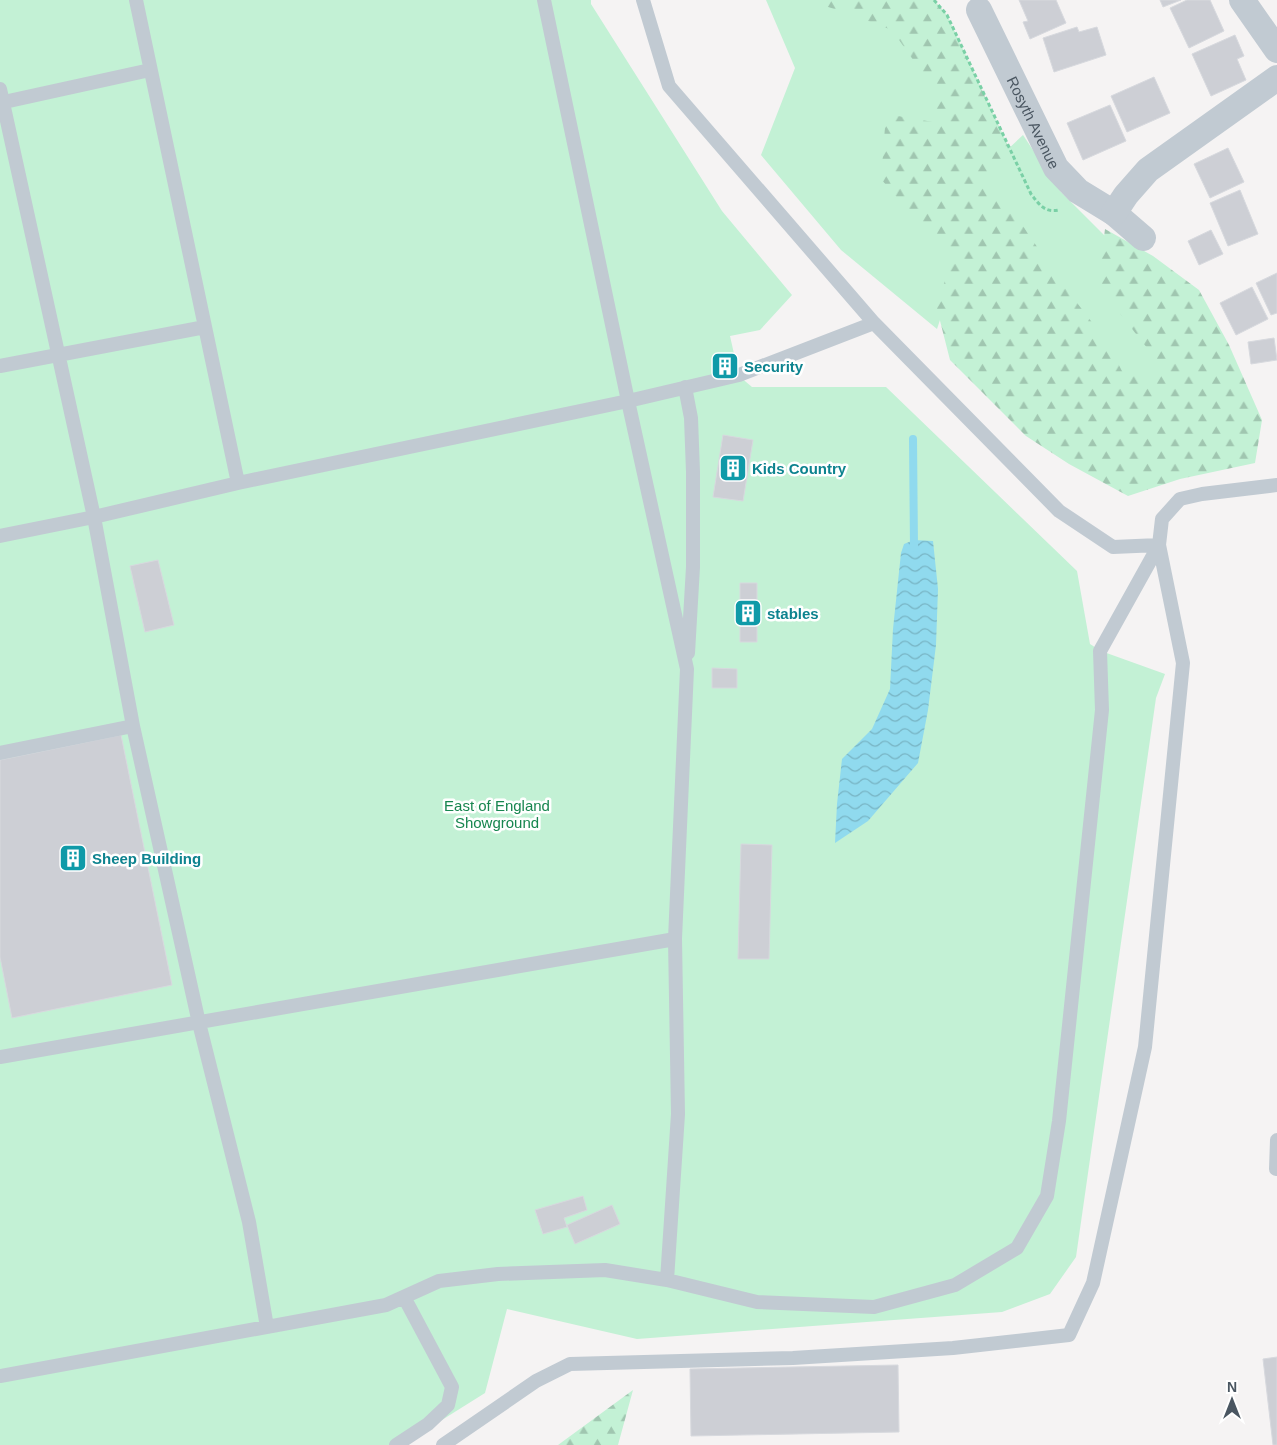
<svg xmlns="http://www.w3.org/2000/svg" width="1277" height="1445" viewBox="0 0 1277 1445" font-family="Helvetica,sans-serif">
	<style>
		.green { fill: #c3f1d5 }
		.forest { fill: url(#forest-firs) }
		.water { fill: url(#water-waves) }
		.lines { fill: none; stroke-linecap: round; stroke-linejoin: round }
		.stream { stroke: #90daee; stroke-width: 8 }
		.building { fill: #cdcfd5; stroke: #d7d9de }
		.path { stroke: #7ad0a6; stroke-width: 3; stroke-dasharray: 4 2.5; stroke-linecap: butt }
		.service { stroke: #c1cad2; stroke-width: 14 }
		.minor { stroke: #c1cad2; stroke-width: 26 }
		.labels { text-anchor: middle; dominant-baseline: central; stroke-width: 5; stroke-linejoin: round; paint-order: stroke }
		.street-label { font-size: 15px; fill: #4a5661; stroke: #fff }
		.culture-label { font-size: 15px; font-weight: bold; fill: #0d838f; stroke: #fff; text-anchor: start }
		.park-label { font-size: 15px; fill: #17864f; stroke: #fff }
	</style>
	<defs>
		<pattern id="forest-firs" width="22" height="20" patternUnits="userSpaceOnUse" patternTransform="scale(1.25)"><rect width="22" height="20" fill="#c3f1d5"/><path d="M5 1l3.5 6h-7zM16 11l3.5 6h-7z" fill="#a0c6b0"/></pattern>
		<pattern id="water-waves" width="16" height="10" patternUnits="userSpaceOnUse" patternTransform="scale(1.25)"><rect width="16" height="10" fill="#90daee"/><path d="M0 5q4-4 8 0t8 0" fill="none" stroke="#78b4c4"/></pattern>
	</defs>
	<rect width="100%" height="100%" fill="#f5f3f3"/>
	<path class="green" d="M 0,0 L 591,0 L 591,4 L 722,211 L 792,295 L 760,330 L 730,336 L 739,376 L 752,387 L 886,387 L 1077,571 L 1090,644 L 1101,651 L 1165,674 L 1156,698 L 1076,1257 L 1050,1294 L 1002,1312 L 637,1339 L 507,1309 L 485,1393 L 402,1445 L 0,1445 Z
		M 766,0 L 824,0 L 896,26 L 944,95 L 959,262 L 937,329 L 841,250 L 761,155 L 795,68 Z
		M 1023,135 L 1061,192 L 1112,243 L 1182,375 L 1129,394 L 974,181 Z"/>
	<path class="forest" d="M 806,0 L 934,0 L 947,15 L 1012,154 L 986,184 L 1019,220 L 1058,278 L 1107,342 L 1124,375 L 1170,374 L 1143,343 L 1098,285 L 1105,229 L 1153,256 L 1199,290 L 1229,345 L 1262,420 L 1255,463 L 1180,479 L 1128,496 L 1069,464 L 1026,436 L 950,360 L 936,305 L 952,262 L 881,179 L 886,114 L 933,122 L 938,95 L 892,30 L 844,12 Z
		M 633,1390 L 618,1445 L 558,1445 Z"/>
	<path class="water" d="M 914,540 L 933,541 L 938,589 L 936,645 L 928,710 L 918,763 L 868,821 L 835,843 L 837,804 L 842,759 L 872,729 L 890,689 L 893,629 L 901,553 L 904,544 Z"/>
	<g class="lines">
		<path class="stream" d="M 913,439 L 914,548"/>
	</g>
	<path class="building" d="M 1019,0 L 1056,0 L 1066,23 L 1030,39 L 1023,22 L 1028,21 Z
		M 1160,0 L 1181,0 L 1163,7 Z
		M 1187,0 L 1210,0 L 1224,31 L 1189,48 L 1170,8 Z
		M 1077,27 L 1079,32 L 1097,27 L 1106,55 L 1054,72 L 1043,38 Z
		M 1235,35 L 1244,56 L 1237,59 L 1246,80 L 1211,96 L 1192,54 Z
		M 1154,77 L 1170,113 L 1127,132 L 1111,96 Z
		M 1110,105 L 1126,141 L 1083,160 L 1067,123 Z
		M 1228,148 L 1244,182 L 1210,198 L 1194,164 Z
		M 1240,190 L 1258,234 L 1228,246 L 1210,203 Z
		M 1211,230 L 1223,254 L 1199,265 L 1188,241 Z
		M 1277,273 L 1277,313 L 1271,315 L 1256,283 Z
		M 1252,287 L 1268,319 L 1236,335 L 1220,303 Z
		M 1274,338 L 1277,360 L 1251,364 L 1248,342 Z
		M 732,361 L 734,369 L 718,372 L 717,364 Z
		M 723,435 L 753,440 L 743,501 L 713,497 Z
		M 158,560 L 174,625 L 145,632 L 130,566 Z
		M 740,583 L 757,583 L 757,642 L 740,642 Z
		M 712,668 L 737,669 L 737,688 L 712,688 Z
		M 121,735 L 172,985 L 12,1018 L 0,957 L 0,760 Z
		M 741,844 L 772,845 L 769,959 L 738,959 Z
		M 583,1196 L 587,1210 L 564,1218 L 567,1227 L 543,1234 L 535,1210 Z
		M 612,1205 L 620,1224 L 575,1244 L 567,1225 Z
		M 1277,1357 L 1277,1445 L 1273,1445 L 1263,1359 Z
		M 898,1365 L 899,1432 L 691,1436 L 690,1369 Z"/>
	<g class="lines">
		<path class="path" d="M 934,0 L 947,15 L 1031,194 C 1039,204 1044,213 1059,210"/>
		<path class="service" d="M 544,0 L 628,401 L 687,669 L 675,939 L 678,1114 L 667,1280
			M 0,89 L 94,517 L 133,726 L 199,1023 L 249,1222 L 267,1327
			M 0,103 L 150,70
			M 0,366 L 205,327
			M 685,387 L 691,418 L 693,472 L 693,567 L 688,653
			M 238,483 L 628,401 L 739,375 L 874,323
			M 0,536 L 94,517 L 238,483 L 136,0
			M 0,753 L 133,726
			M 0,1057 L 675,939
			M 1276,1169 L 1277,1140
			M 0,1376 L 386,1305 L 439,1281 L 498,1274 L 605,1270 L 667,1280 L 757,1302 L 874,1307 L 955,1285 L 1017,1248 L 1047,1196 L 1059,1121 L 1102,710 L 1100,651 L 1159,545 L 1162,519 L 1180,499 L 1202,494 L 1277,485
			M 396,1445 L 428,1424 L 448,1405 L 452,1387 L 404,1297
			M 443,1445 L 536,1381 L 570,1364 L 793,1358 L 953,1348 L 1069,1335 L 1093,1283 L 1145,1047 L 1183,663 L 1159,545 L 1113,547 L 1059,511 L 874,323 L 669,86 L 643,0"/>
		<g class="minor">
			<path d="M 1242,0 L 1277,50"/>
			<path id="s1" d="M 979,10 L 1056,168 L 1078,191 L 1114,213 L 1143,238"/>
			<path d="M 1114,213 L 1126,195 L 1148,170 L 1277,78"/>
		</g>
	</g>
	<defs>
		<g id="building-square" transform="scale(1.4375)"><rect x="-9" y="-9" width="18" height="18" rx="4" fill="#0f9aa8" stroke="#fff"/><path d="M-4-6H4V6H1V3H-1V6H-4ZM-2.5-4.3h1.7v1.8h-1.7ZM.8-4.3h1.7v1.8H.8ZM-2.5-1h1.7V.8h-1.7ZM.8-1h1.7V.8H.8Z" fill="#fff"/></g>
	</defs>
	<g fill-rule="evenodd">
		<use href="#building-square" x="725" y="366"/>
		<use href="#building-square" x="733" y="468"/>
		<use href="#building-square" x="748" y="613"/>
		<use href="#building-square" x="73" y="858"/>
	</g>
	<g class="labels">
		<g class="street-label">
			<text stroke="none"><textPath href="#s1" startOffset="125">Rosyth Avenue</textPath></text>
		</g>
		<g class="culture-label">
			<text x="744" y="366">Security</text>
			<text x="752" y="468">Kids Country</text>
			<text x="767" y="613">stables</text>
			<text x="92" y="858">Sheep Building</text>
		</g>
		<g class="park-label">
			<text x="497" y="805">East of England<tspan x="497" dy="17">Showground</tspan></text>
		</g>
	</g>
	<g transform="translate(1232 1400)" stroke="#ffffff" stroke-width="4" paint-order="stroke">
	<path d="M0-4L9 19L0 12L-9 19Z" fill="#4a5661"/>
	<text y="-8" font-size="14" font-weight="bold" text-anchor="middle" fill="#4a5661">N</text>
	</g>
</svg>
